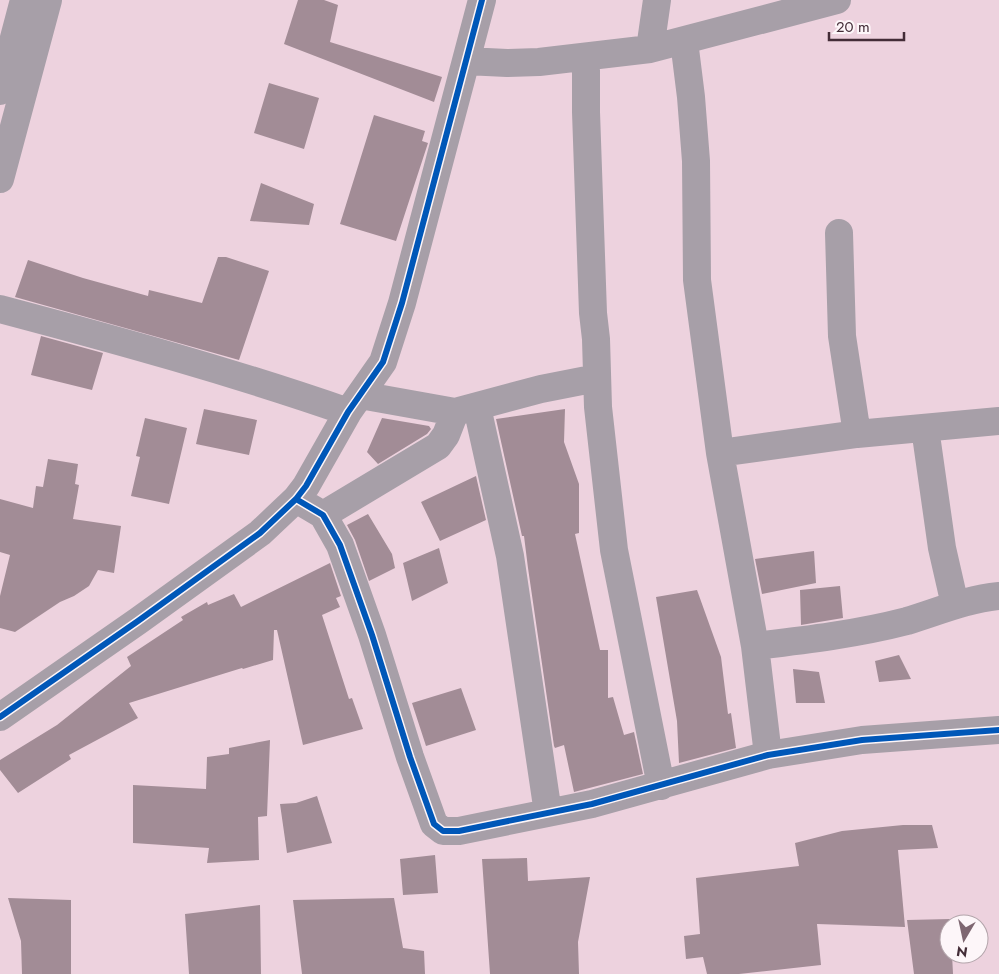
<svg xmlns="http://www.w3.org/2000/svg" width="999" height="974" viewBox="0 0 999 974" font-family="Jost,sans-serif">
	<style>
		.building { fill: #a28c96 }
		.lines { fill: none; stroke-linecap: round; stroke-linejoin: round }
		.minor { stroke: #a79fa8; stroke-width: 28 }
		.tertiary { stroke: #a79fa8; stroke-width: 28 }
		.cycleway-casing { stroke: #fdf6f9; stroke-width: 9 }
		.cycleway { stroke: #0057b8; stroke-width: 6 }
	</style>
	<rect width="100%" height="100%" fill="#edd2de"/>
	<path class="building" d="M 298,0 L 324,0 L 338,5 L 330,42 L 442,77 L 434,102 L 284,44 Z
		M 269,83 L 319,98 L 304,149 L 254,133 Z
		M 374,115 L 425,131 L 422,141 L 428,143 L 396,241 L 340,224 Z
		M 261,183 L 314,204 L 309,225 L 250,221 Z
		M 218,257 L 226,257 L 269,271 L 239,360 L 15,297 L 28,260 L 83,278 L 148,296 L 149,290 L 202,303 Z
		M 41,336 L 103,353 L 92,390 L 31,375 Z
		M 204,409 L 257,420 L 249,455 L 196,444 Z
		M 565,409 L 564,442 L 579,484 L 579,533 L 575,534 L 600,650 L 608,650 L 608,698 L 613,697 L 624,735 L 634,732 L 643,774 L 574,792 L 564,745 L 555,748 L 554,746 L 528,568 L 524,536 L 522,536 L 496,419 Z
		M 145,418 L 187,428 L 169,504 L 131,496 L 140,457 L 136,456 Z
		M 382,418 L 429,426 L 431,429 L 427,434 L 378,464 L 367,452 Z
		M 48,459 L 78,464 L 75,484 L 79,485 L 73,519 L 121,526 L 114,573 L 98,570 L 89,586 L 74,596 L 60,602 L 15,632 L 0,628 L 0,596 L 10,555 L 0,552 L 0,499 L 33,508 L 36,486 L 43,487 Z
		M 476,476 L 486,520 L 440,541 L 421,502 Z
		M 368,514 L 392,554 L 395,568 L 369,581 L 355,540 L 347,525 Z
		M 439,548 L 448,583 L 412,601 L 403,563 Z
		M 814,551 L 816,583 L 762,594 L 755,559 Z
		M 330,563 L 341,596 L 336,598 L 340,607 L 322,615 L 349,699 L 352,698 L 363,729 L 303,745 L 277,630 L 274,630 L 273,660 L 243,669 L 242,668 L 129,703 L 138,718 L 69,755 L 71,759 L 18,793 L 0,770 L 0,760 L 57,725 L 131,666 L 127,657 L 183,620 L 181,617 L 207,602 L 208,605 L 234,594 L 241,607 Z
		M 840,586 L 843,618 L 801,625 L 800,590 Z
		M 697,590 L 721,657 L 728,714 L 731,713 L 736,748 L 679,763 L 677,721 L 656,597 Z
		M 899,655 L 911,679 L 879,682 L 875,661 Z
		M 793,669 L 819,672 L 825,703 L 796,703 Z
		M 461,688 L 476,730 L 426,746 L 412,703 Z
		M 270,740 L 267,816 L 258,817 L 259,860 L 207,863 L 209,848 L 133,843 L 133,785 L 206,789 L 207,757 L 229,754 L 229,748 Z
		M 317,796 L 332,843 L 287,853 L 280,804 L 296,803 Z
		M 903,825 L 932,825 L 938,848 L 898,850 L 905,927 L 817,924 L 821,965 L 739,974 L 707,974 L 703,957 L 686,959 L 684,936 L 700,934 L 696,878 L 799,866 L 795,843 L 842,831 Z
		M 435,855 L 438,893 L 403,895 L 400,859 Z
		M 527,858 L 528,881 L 590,877 L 578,942 L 579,974 L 490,974 L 482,859 Z
		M 8,898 L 71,900 L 71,974 L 22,974 L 21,941 Z
		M 394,898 L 403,948 L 424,951 L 425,974 L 302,974 L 293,900 Z
		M 260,905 L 261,974 L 189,974 L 185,914 Z
		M 950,919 L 949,954 L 952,954 L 953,974 L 914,974 L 907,920 Z"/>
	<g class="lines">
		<path class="minor" d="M 684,41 L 691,97 L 696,161 L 697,280 L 720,453 L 755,646 L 768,755
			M 650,49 L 657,0
			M 586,57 L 586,112 L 593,313 L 596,339 L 598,407 L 614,550 L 661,786
			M 466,61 L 507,63 L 539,62 L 650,49 L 837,0
			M 839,233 L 842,336 L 857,434
			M 0,309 C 117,340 233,372 348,412
			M 360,395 L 455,412 L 541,389 L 597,378
			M 477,407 L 510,556 L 548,813
			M 925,428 L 942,548 L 955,605
			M 720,453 L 857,434 L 999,421
			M 296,499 L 323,515 L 340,545 L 372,635 L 410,757 L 434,824 L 443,831 L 459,831 L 592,804 L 768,755 L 862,740 L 999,730
			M 323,515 L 438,446 L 446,435 L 455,412
			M 755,646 C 806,640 857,634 907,621 C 937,612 967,599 999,596
			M 0,717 L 138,621 L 260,533 L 296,499 L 306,486 L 348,412 L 383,362 L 402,303 L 482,0"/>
		<path class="tertiary" d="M 0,91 L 24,0
			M 0,179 L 48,0"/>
		<g class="cycleway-casing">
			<path id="cycleway" d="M 296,499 L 323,515 L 340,545 L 372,635 L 410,757 L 434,824 L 443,831 L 459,831 L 592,804 L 768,755 L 862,740 L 999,730
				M 0,717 L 138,621 L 260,533 L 296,499 L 306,486 L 348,412 L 383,362 L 402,303 L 482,0"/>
		</g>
		<use href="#cycleway" class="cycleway"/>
	</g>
	<g transform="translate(964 939) rotate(189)"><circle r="24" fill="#fdf6f9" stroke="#b3a5ab"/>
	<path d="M0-4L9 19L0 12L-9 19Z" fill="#7e6671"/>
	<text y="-8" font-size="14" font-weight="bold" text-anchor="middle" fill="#432c37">N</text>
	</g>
	<path d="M829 32v8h75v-8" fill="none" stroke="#432c37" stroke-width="2.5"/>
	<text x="836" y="32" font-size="15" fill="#432c37" stroke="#fdf6f9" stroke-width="4" paint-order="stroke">20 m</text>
</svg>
